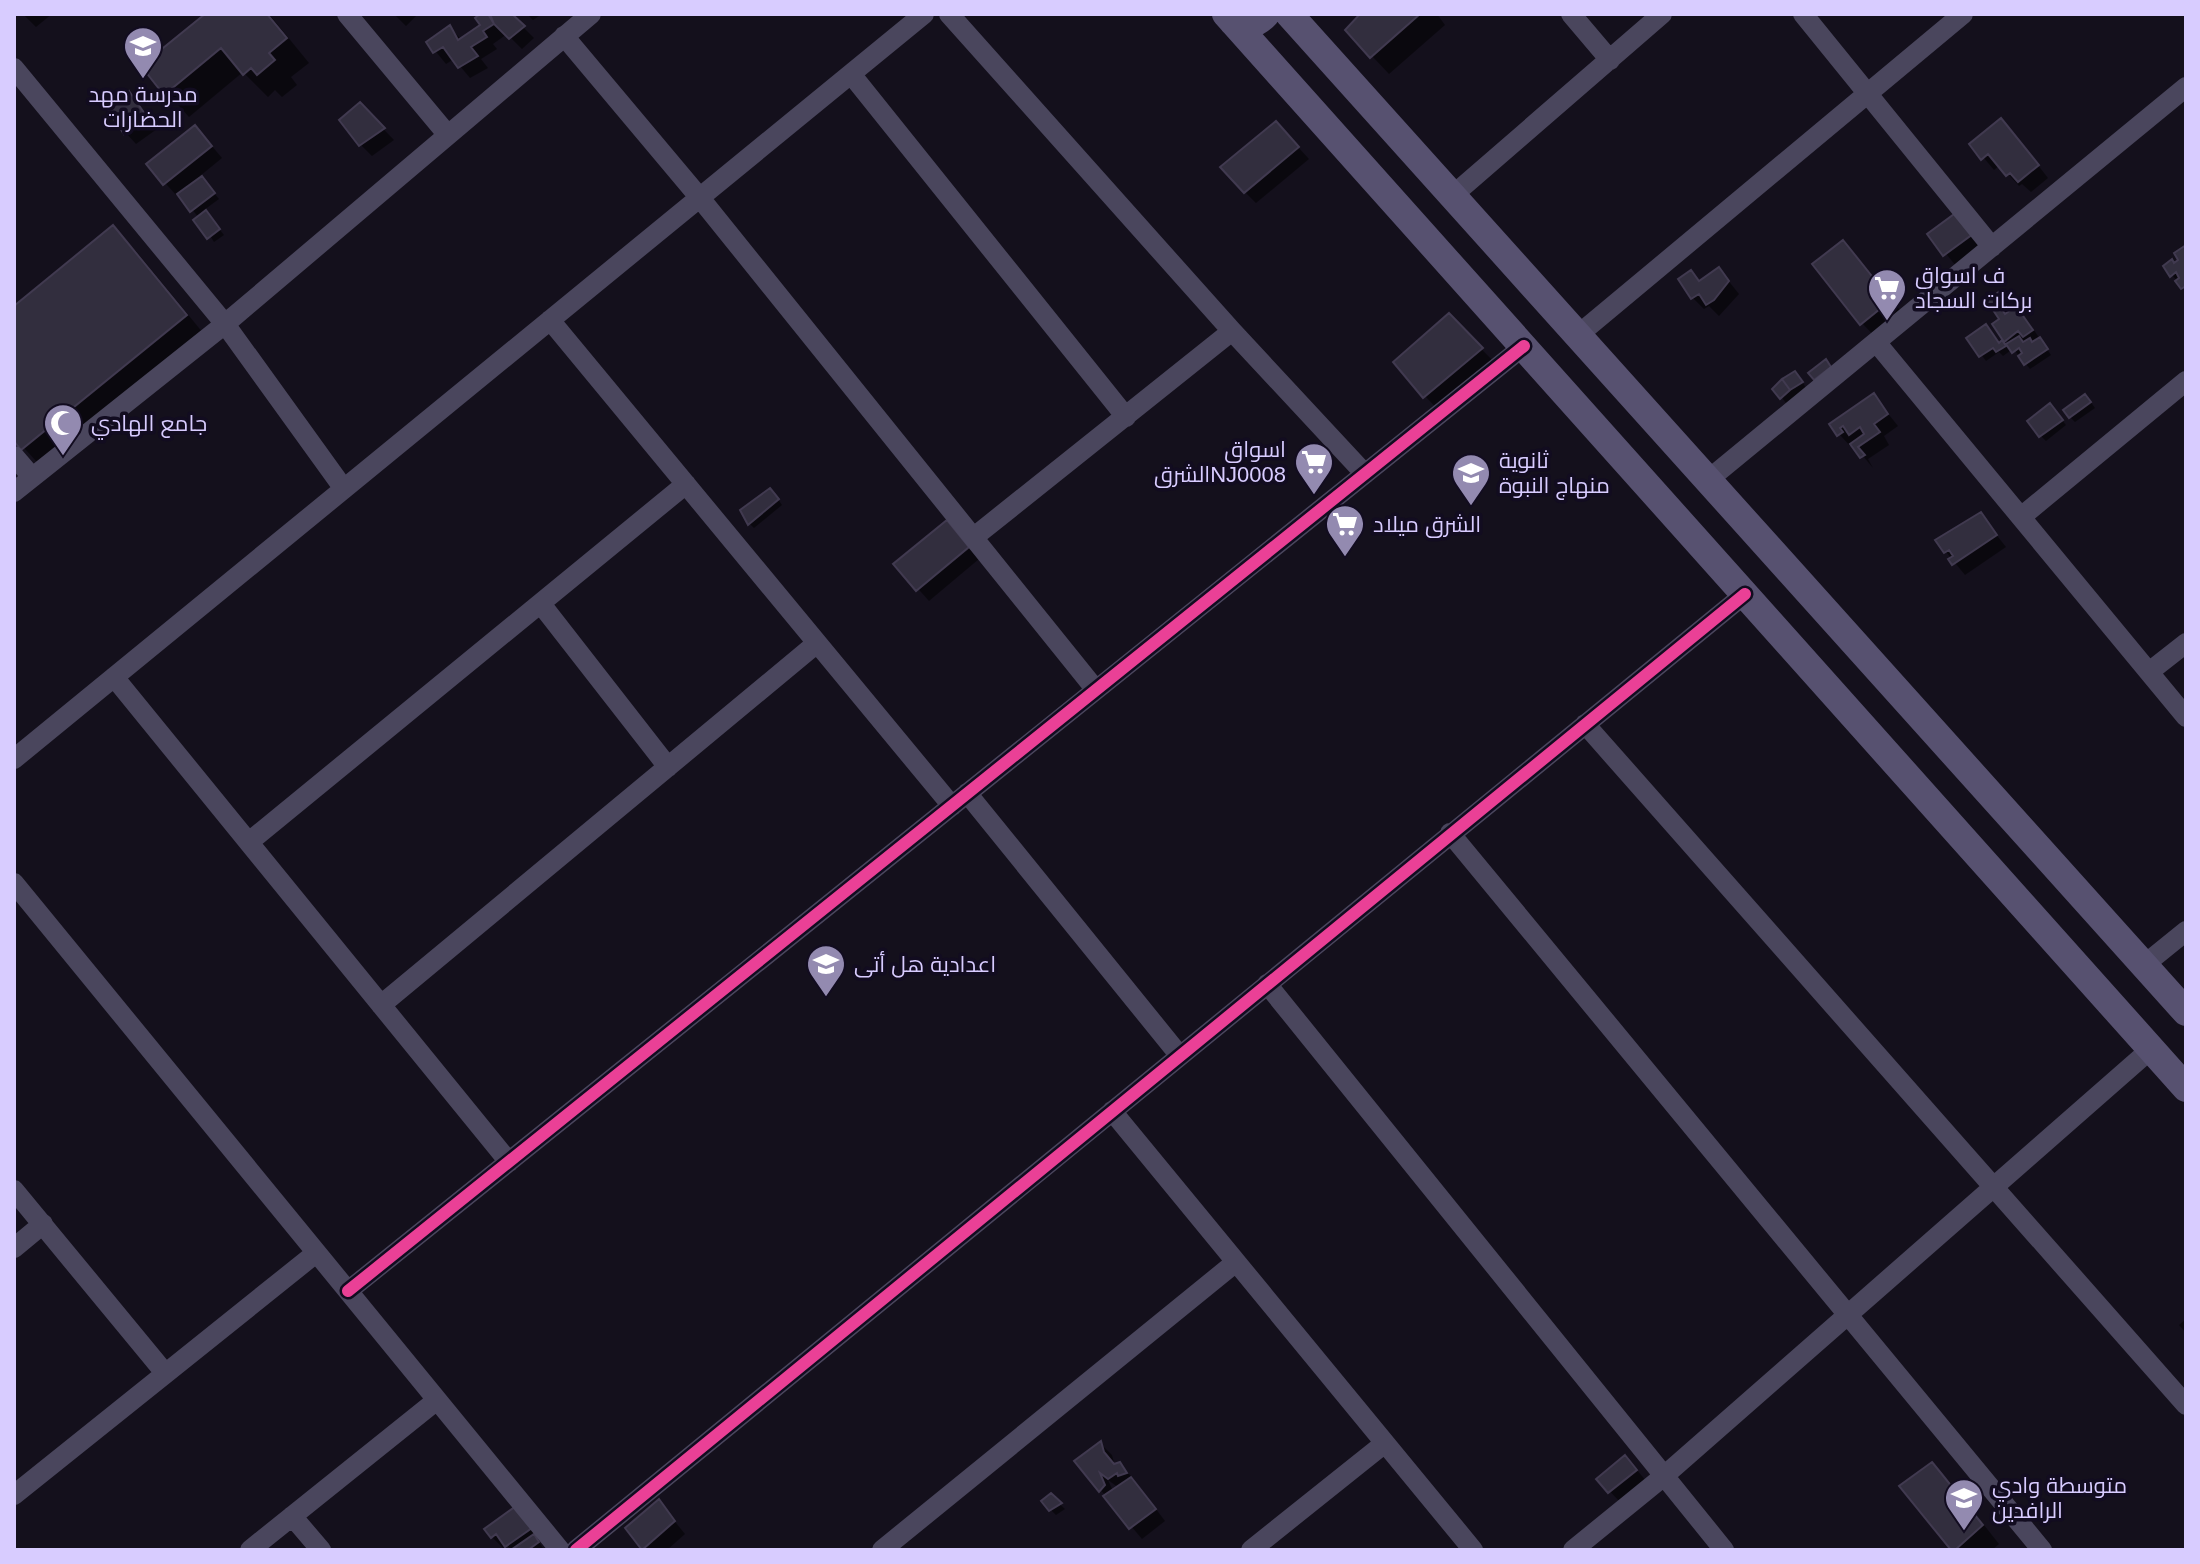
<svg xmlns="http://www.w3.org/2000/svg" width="2200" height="1564" viewBox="0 0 2200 1564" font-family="Arial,Cairo,sans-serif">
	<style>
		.shadow { fill: #0007; fill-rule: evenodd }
		.building { fill: #322e3e; stroke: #413a50; stroke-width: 2 }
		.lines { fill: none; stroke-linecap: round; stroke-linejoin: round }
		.street { stroke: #4a465d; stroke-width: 20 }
		.secondary { stroke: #575170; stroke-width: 28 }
		.cycleway-casing { stroke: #120c20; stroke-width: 17 }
		.cycleway { stroke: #ea4096; stroke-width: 12 }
		.labels { text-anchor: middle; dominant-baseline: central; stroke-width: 7; stroke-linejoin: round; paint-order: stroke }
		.poi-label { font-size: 22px; fill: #d8ccff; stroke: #120c20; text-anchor: start }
	</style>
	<rect width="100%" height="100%" fill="#14101c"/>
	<path class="shadow" d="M 23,14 L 52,14 L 36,27 Z
		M 208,14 L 269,14 L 309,63 L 291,77 L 297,85 L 282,97 L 275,90 L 268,97 L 243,72 L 189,117 L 144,67 Z
		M 394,14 L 418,14 L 406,26 Z
		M 478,14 L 510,14 L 534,38 L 522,49 L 507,34 L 493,44 L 497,49 L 481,59 L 488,68 L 470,78 L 454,59 L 446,64 L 428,42 L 450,28 L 462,40 L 483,26 Z
		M 527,14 L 542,14 L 533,20 Z
		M 1362,14 L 1437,14 L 1445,25 L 1389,74 L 1372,56 Z
		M 129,94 L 157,129 L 136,144 L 125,132 Z
		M 360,105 L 394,140 L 372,156 L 361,145 Z
		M 2012,132 L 2048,178 L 2031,192 L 2022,184 L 2019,186 L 2000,165 L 1994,170 L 1972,144 Z
		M 1287,135 L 1309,159 L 1256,203 L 1245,192 Z
		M 206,139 L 222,158 L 200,176 L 219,199 L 204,210 L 224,235 L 214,242 L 199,218 L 179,193 L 176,195 L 149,165 Z
		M 1957,215 L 1983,247 L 1956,266 L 1930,234 Z
		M 113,228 L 136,251 L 208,339 L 46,472 L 14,437 L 14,309 Z
		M 1842,242 L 1860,260 L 1907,319 L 1879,341 L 1862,323 Z
		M 2186,248 L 2186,291 L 2172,275 L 2174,265 L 2181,260 Z
		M 1719,269 L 1739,294 L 1719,316 L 1709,306 L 1704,309 L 1693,298 L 1691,272 L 1701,282 Z
		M 2000,294 L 2027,320 L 2051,355 L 2030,369 L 2006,340 L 2002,320 L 1989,302 Z
		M 1449,316 L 1499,367 L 1442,414 L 1425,396 Z
		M 1969,338 L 2000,345 L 2002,343 L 2010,351 L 2003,356 L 1999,352 L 1986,361 Z
		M 1800,378 L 1806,388 L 1786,403 L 1775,389 Z
		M 1874,396 L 1898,426 L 1884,436 L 1889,445 L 1868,459 L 1873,468 L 1853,444 L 1850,446 L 1831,425 Z
		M 2090,401 L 2095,408 L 2075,422 L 2070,417 Z
		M 2055,411 L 2066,425 L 2046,441 L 2041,436 Z
		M 775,495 L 782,505 L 754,528 L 749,523 Z
		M 1980,514 L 2006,547 L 1965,575 L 1946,552 Z
		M 947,522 L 979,559 L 929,601 L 896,564 Z
		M 2186,1319 L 2186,1333 L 2179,1325 Z
		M 1101,1444 L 1112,1455 L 1115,1466 L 1119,1464 L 1131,1476 L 1165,1521 L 1142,1539 L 1077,1462 ZM 1108,1480 L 1119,1488 L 1113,1491 Z
		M 1932,1465 L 1950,1482 L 1999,1544 L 1992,1550 L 1954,1550 Z
		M 1636,1469 L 1647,1482 L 1621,1503 L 1598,1479 Z
		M 1051,1496 L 1065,1509 L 1056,1515 L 1051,1510 Z
		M 659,1502 L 685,1534 L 667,1550 L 644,1550 L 628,1528 Z
		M 515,1509 L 541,1540 L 539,1542 L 543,1548 L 540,1550 L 512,1550 L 507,1546 L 503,1548 L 492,1537 Z"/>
	<path class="building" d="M 205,14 L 267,14 L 287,38 L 269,53 L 275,60 L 257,75 L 251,68 L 243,75 L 221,48 L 164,95 L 141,66 Z
		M 480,14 L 488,14 L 494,24 L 483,31 L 487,37 L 471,47 L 478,56 L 458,68 L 443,47 L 433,53 L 426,42 L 450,25 L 458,40 L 480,25 L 475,18 Z
		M 490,14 L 512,14 L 525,26 L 509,39 L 494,24 Z
		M 1360,14 L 1420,14 L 1370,58 L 1345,30 Z
		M 129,91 L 147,117 L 124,134 L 106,108 Z
		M 360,102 L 385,128 L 359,146 L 339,120 Z
		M 2001,118 L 2039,165 L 2018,182 L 2010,173 L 2006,176 L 1988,154 L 1981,160 L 1969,144 Z
		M 1276,121 L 1299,147 L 1244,193 L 1220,167 Z
		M 195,125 L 212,146 L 163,185 L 146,164 Z
		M 202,176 L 215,193 L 190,212 L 177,194 Z
		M 206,210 L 220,229 L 207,239 L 193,220 Z
		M 1957,212 L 1973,234 L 1943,256 L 1927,234 Z
		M 113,225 L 187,315 L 21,450 L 14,441 L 14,306 Z
		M 1843,240 L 1891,300 L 1860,325 L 1812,264 Z
		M 2186,245 L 2186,286 L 2181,289 L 2175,281 L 2179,278 L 2176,272 L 2170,277 L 2163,266 L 2172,259 L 2174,263 L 2178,260 L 2174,253 Z
		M 1719,267 L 1729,281 L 1714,300 L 1706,305 L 1699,294 L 1691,299 L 1678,279 L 1691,270 L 1699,281 Z
		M 2000,291 L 2007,301 L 2000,306 L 2005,314 L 2016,306 L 2033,330 L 2023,337 L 2018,331 L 2004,342 L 1992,324 L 1999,319 L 1987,301 Z
		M 1449,313 L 1483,348 L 1423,398 L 1393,362 Z
		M 1986,324 L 1999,343 L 2002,340 L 2006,346 L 1996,352 L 1993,348 L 1979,357 L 1966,338 Z
		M 2019,336 L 2023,342 L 2030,338 L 2032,342 L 2040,337 L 2048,349 L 2024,365 L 2018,356 L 2022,353 L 2019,348 L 2012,353 L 2006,344 Z
		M 1826,359 L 1831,367 L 1814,380 L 1808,373 Z
		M 1795,371 L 1803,382 L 1790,390 L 1782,379 Z
		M 1782,379 L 1790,390 L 1780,399 L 1772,389 Z
		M 1874,393 L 1888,414 L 1874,424 L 1880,432 L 1858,447 L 1865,455 L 1860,458 L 1850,444 L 1864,434 L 1860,427 L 1849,435 L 1843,426 L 1840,428 L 1843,432 L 1837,436 L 1829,424 Z
		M 2085,394 L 2091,402 L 2069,418 L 2063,410 Z
		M 2050,403 L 2063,420 L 2039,437 L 2027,421 Z
		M 770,488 L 779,499 L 748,525 L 740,510 Z
		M 1981,512 L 1997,535 L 1952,565 L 1948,559 L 1953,556 L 1949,550 L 1944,553 L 1935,540 Z
		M 947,520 L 969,547 L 916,591 L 893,564 Z
		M 1101,1441 L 1104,1452 L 1114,1464 L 1120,1462 L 1127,1473 L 1118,1476 L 1117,1473 L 1108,1479 L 1100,1473 L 1105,1485 L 1099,1492 L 1074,1461 Z
		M 1625,1455 L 1637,1470 L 1608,1493 L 1596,1479 Z
		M 1932,1462 L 1983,1525 L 1955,1550 L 1951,1550 L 1899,1486 Z
		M 1131,1477 L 1156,1509 L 1129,1529 L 1103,1496 Z
		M 1051,1493 L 1062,1503 L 1049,1511 L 1041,1501 Z
		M 659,1499 L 675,1521 L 642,1550 L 625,1528 Z
		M 516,1506 L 532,1528 L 505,1547 L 496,1534 L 491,1538 L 484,1529 Z
		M 534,1534 L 539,1542 L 528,1550 L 511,1550 Z"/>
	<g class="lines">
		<path class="street" d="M 347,14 L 447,134
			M 949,14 L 1232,331 L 1365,474
			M 1571,14 L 1610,60
			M 1803,14 L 1992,247
			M 564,36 L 700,198 L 1096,690
			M 14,68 L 225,324 L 344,489
			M 851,74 L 1126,417
			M 1452,196 L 1662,14
			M 550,320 L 952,806
			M 1578,335 L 1963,14
			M 1876,342 L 2186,717
			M 14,456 L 32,477
			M 1708,480 L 2186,87
			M 14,492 L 225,324 L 591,14
			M 2021,517 L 2186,381
			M 974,537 L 1232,331
			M 541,604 L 668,767
			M 2149,672 L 2186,643
			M 114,677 L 509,1162
			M 1585,724 L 2186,1405
			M 14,759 L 924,14
			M 967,793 L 1180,1056
			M 1450,833 L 2042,1550
			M 249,842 L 686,484
			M 14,883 L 560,1550
			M 2144,965 L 2186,931
			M 1267,984 L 1724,1550
			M 381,1005 L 817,643
			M 1112,1111 L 1473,1550
			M 14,1190 L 165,1373
			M 14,1248 L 43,1224
			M 348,1291 L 1524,346
			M 14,1495 L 316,1253
			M 292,1516 L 321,1550
			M 250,1550 L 437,1400
			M 576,1550 L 1745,594
			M 882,1550 L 1236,1262
			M 1251,1550 L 1385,1443
			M 1573,1550 L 1664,1476 L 2151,1049"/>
		<path class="secondary" d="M 1226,14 L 2186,1088
			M 1289,14 L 2186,1012
			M 1233,22 C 1247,26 1256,25 1266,14"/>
		<g class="cycleway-casing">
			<path id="cycleway" d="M 348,1291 L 1524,346
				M 576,1550 L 1745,594"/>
		</g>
		<use href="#cycleway" class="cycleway"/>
	</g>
	<defs>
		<g id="school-pin" transform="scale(2)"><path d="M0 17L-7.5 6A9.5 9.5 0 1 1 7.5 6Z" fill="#938ab0" stroke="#120c20"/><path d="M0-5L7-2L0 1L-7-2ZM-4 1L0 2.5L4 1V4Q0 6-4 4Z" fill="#fff"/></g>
		<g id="supermarket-pin" transform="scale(2)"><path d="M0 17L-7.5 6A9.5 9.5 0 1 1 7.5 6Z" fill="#938ab0" stroke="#120c20"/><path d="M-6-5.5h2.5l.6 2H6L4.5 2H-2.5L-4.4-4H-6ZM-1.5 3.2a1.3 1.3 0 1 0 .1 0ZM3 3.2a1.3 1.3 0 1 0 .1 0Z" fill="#fff"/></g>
		<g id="mosque-pin" transform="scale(2)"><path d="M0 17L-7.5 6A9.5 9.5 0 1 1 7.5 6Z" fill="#938ab0" stroke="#120c20"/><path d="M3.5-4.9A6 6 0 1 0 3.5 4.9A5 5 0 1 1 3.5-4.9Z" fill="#fff"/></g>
	</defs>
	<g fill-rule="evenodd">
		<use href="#school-pin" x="143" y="46"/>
		<use href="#supermarket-pin" x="1887" y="288"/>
		<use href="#mosque-pin" x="63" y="423"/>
		<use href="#supermarket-pin" x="1314" y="462"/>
		<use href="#school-pin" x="1471" y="473"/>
		<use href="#supermarket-pin" x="1345" y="524"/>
		<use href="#school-pin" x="826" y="964"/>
		<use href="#school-pin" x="1964" y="1498"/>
	</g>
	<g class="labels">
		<g class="poi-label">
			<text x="143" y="94" text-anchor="middle">مدرسة مهد<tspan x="143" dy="25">الحضارات</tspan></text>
			<text x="1915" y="275">ف اسواق<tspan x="1915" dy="25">بركات السجاد</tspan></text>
			<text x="91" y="423">جامع الهادي</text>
			<text x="1286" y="449" text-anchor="end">اسواق<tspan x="1286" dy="25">الشرقNJ0008</tspan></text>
			<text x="1499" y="460">ثانوية<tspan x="1499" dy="25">منهاج النبوة</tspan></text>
			<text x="1373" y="524">الشرق ميلاد</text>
			<text x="854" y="964">اعدادية هل أتى</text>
			<text x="1992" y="1485">متوسطة وادي<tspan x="1992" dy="25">الرافدين</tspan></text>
		</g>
	</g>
	<rect width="2200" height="1564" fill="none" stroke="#d8ccff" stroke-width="32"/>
</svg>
